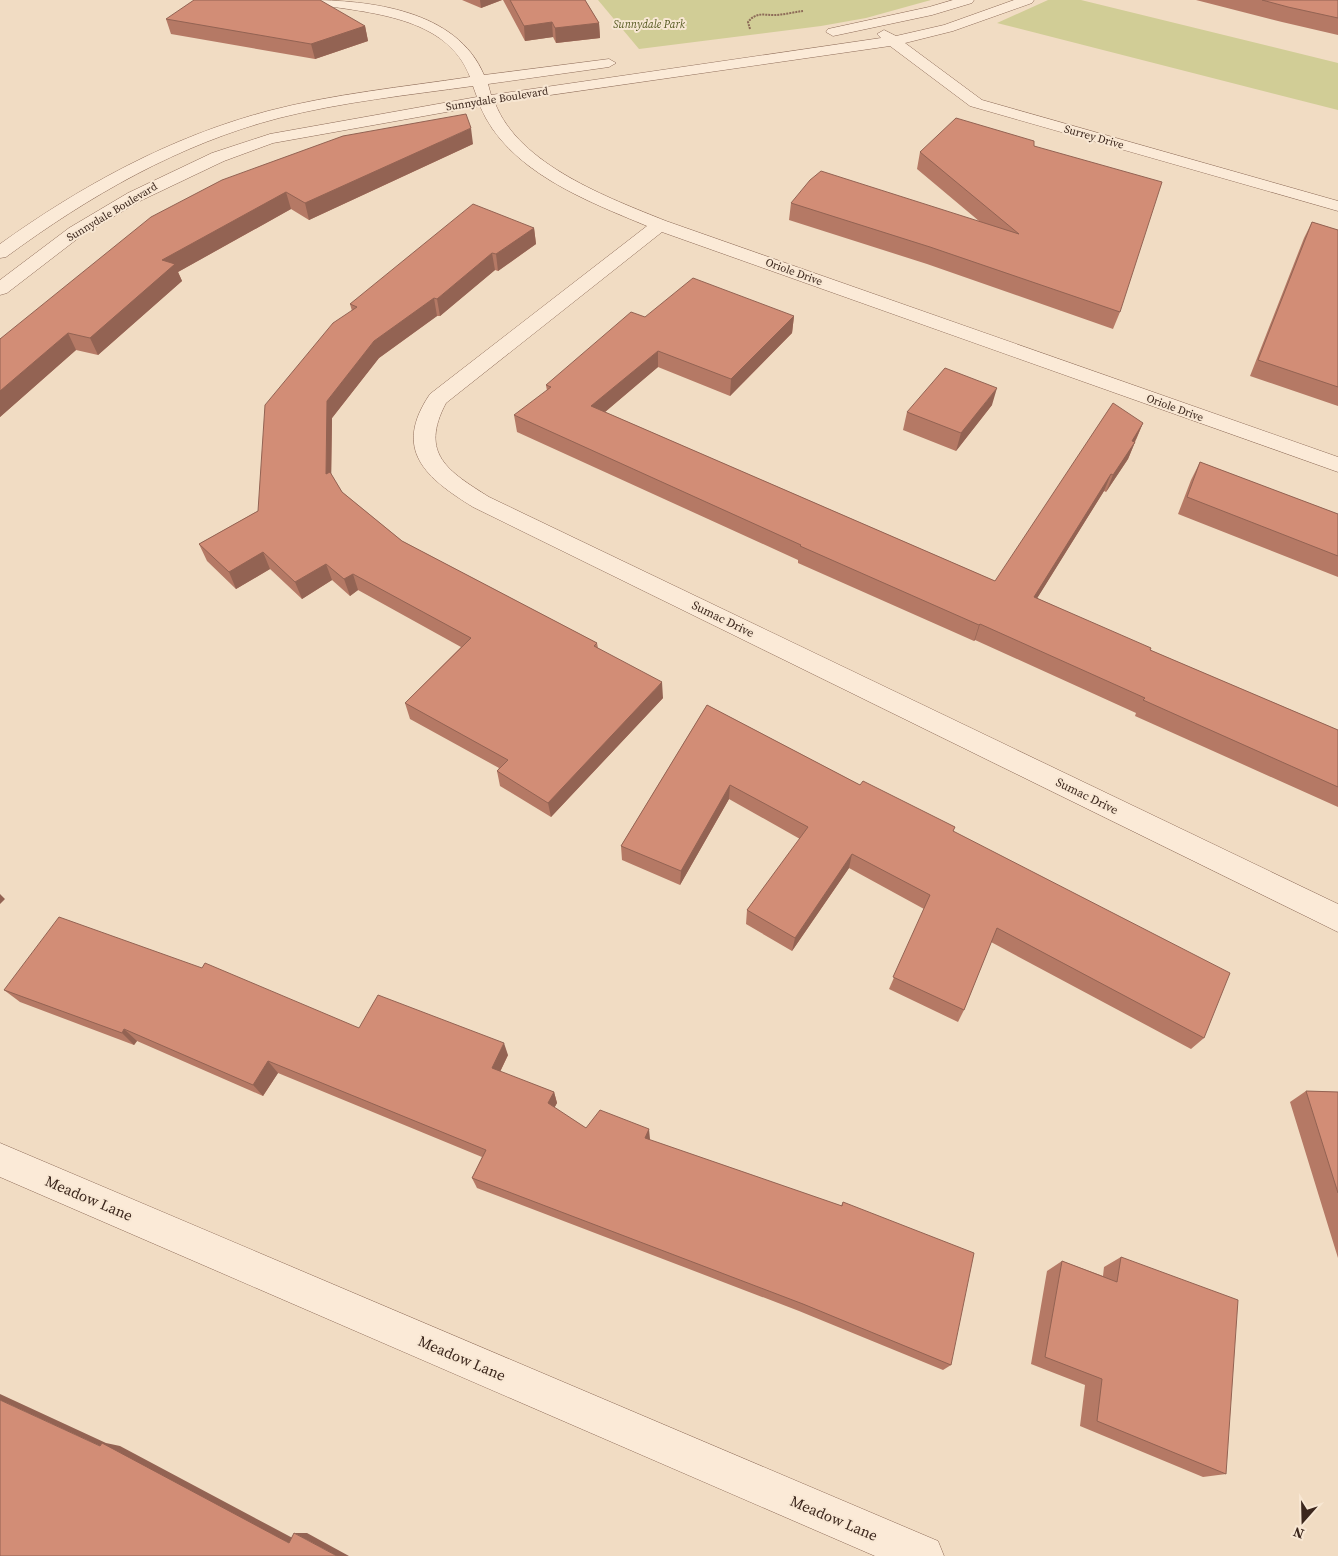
<svg xmlns="http://www.w3.org/2000/svg" width="1338" height="1556" viewBox="0 0 1338 1556" font-family="'Source Serif 4',serif">
	<style>
		.green { fill: #d1cd96 }
		.lines { fill: none; stroke-linecap: round; stroke-linejoin: round }
		.minor-casing { stroke: #8d6b58; stroke-width: 1 }
		.path { stroke: #8d6b58; stroke-width: 2; stroke-dasharray: 2 1; stroke-linecap: butt }
		.minor { fill: #fbead7; fill-rule: evenodd }
		.wall { fill: #b57965 }
		.shaded-wall { fill: #936353 }
		.building { fill: #d28d76; stroke: #936353 }
		.labels { text-anchor: middle; dominant-baseline: central; stroke-width: 4; stroke-linejoin: round; paint-order: stroke }
		.far-park-label { font-size: 11px; font-style: italic; fill: #565a22; stroke: #f8e7d3 }
		.far-street-label { font-size: 11px; fill: #3c271d; stroke: #f8e7d3 }
		.street-label { font-size: 12px; fill: #3c271d; stroke: #f8e7d3 }
		.near-street-label { font-size: 15px; fill: #3c271d; stroke: #f8e7d3 }
	</style>
	<rect width="100%" height="100%" fill="#f1dcc3"/>
	<path class="green" d="M 598,0 L 931,0 L 866,18 L 821,26 L 639,49 Z
		M 1048,0 L 1081,0 L 1338,63 L 1338,110 L 997,23 Z"/>
	<g class="lines">
		<g class="minor-casing">
			<path id="minor" d="M 307,0 C 370,0 457,10 484,75 L 609,59 L 616,63 L 609,67 L 488,84 L 491,95 L 881,38 L 877,34 L 884,30 L 896,36 L 944,25 L 1014,0 L 1034,0 L 1032,3 L 953,31 L 905,43 L 982,100 L 1338,201 L 1338,211 L 970,106 L 890,46 L 495,103 C 519,165 609,198 666,221 L 1338,457 L 1338,472 L 662,232 L 446,403 C 419,454 448,471 489,497 L 1338,904 L 1338,932 L 473,507 C 426,478 392,450 430,394 L 647,226 C 587,201 507,171 480,106 L 273,143 L 224,161 L 140,201 L 81,236 L 7,293 L 0,295 L 0,280 L 69,228 L 128,193 L 212,153 L 270,134 L 477,97 L 473,86 C 408,95 342,102 279,118 C 179,144 89,196 6,257 L 0,258 L 0,244 C 81,186 170,137 268,111 C 333,94 403,87 470,77 C 447,16 369,13 314,4 Z
				M 953,0 L 974,0 L 972,3 L 932,15 L 833,36 L 826,32 L 828,29 L 929,7 Z
				M 0,1143 L 938,1541 L 944,1556 L 875,1556 L 0,1177 Z"/>
		</g>
		<path class="path" d="M 750,29 L 748,22 C 756,12 763,15 774,15 C 783,15 794,12 803,11"/>
		<use href="#minor" class="minor"/>
	</g>
	<path class="wall" d="M 462,0 L 502,0 L 481,8 Z
		M 503,0 L 585,0 L 599,23 L 600,38 L 556,43 L 553,37 L 525,41 Z
		M 1196,0 L 1338,0 L 1338,35 L 1282,22 Z
		M 166,19 L 365,26 L 368,41 L 315,59 L 171,34 Z
		M 343,136 L 473,144 L 309,220 L 291,209 L 178,272 L 182,281 L 98,355 L 76,350 L 0,417 L 0,339 Z
		M 1034,146 L 1120,312 L 1113,329 L 927,264 L 789,220 L 791,203 L 979,221 L 917,169 L 920,152 Z
		M 1312,222 L 1338,230 L 1338,406 L 1250,376 L 1304,238 Z
		M 534,228 L 536,244 L 498,271 L 495,270 L 440,316 L 437,316 L 379,358 L 332,418 L 331,474 L 342,492 L 402,541 L 597,643 L 598,648 L 663,698 L 551,817 L 500,786 L 497,771 L 499,768 L 410,719 L 405,703 L 461,647 L 358,590 L 350,596 L 332,580 L 302,599 L 270,569 L 236,589 L 207,561 L 199,544 L 258,511 L 352,311 L 350,304 Z
		M 794,316 L 792,333 L 730,396 L 658,367 L 605,412 L 995,581 L 1143,423 L 1128,459 L 1106,492 L 1104,491 L 1037,598 L 1150,650 L 1338,730 L 1338,807 L 1135,716 L 1136,713 L 975,640 L 974,641 L 798,563 L 798,560 L 517,432 L 514,415 L 547,391 L 546,385 L 645,317 Z
		M 992,405 L 956,451 L 903,430 L 907,412 Z
		M 1200,462 L 1338,514 L 1338,577 L 1178,514 L 1191,480 Z
		M 707,705 L 860,785 L 955,827 L 953,831 L 1204,1038 L 1191,1049 L 991,942 L 964,1010 L 958,1022 L 889,989 L 924,909 L 849,868 L 792,951 L 746,924 L 747,910 L 800,839 L 729,799 L 680,885 L 622,860 L 621,846 Z
		M 4,990 L 359,1028 L 508,1055 L 500,1072 L 554,1092 L 557,1103 L 554,1108 L 586,1128 L 649,1129 L 649,1140 L 841,1206 L 843,1202 L 951,1365 L 943,1370 L 799,1311 L 477,1188 L 472,1178 L 482,1157 L 278,1073 L 263,1096 L 137,1041 L 134,1045 L 20,1002 Z
		M 1306,1091 L 1338,1092 L 1338,1258 L 1290,1102 Z
		M 1121,1257 L 1226,1474 L 1203,1477 L 1080,1426 L 1085,1385 L 1031,1364 L 1047,1271 L 1062,1261 L 1103,1276 L 1104,1267 Z"/>
	<path class="shaded-wall" d="M 480,0 L 502,0 L 481,8 Z
		M 552,22 L 553,37 L 525,41 L 524,26 Z
		M 599,23 L 600,38 L 556,43 L 555,28 Z
		M 365,26 L 368,41 L 315,59 L 311,44 Z
		M 471,128 L 473,144 L 309,220 L 305,203 Z
		M 286,192 L 291,209 L 178,272 L 182,281 L 98,355 L 90,338 L 162,260 Z
		M 534,228 L 536,244 L 498,271 L 496,254 Z
		M 492,253 L 495,270 L 440,316 L 437,299 Z
		M 434,298 L 437,316 L 379,358 L 332,418 L 331,491 L 326,474 L 327,401 L 374,341 Z
		M 794,316 L 792,333 L 730,396 L 731,379 Z
		M 68,333 L 76,350 L 0,417 L 0,391 Z
		M 658,351 L 658,367 L 592,423 L 591,406 Z
		M 997,388 L 992,405 L 956,451 L 961,433 Z
		M 1143,423 L 1136,439 L 1128,452 L 1135,442 L 1128,459 L 1106,492 L 1113,475 L 1132,441 Z
		M 1111,474 L 1104,491 L 1028,613 L 1034,597 Z
		M 263,552 L 270,569 L 236,589 L 229,572 Z
		M 326,564 L 332,580 L 302,599 L 295,582 Z
		M 353,574 L 358,590 L 350,596 L 344,579 Z
		M 980,624 L 975,640 L 974,641 L 979,625 Z
		M 662,682 L 663,698 L 551,817 L 548,803 Z
		M 730,785 L 729,799 L 680,885 L 681,871 Z
		M 852,854 L 849,868 L 792,951 L 795,938 Z
		M 0,894 L 5,899 L 0,904 Z
		M 124,1029 L 137,1041 L 134,1045 L 122,1033 Z
		M 504,1043 L 508,1055 L 496,1080 L 492,1068 Z
		M 268,1061 L 278,1073 L 263,1096 L 253,1085 Z
		M 554,1092 L 557,1103 L 551,1114 L 548,1103 Z
		M 649,1129 L 650,1139 L 646,1149 L 645,1138 Z
		M 0,1394 L 106,1443 L 120,1446 L 302,1543 L 289,1543 L 100,1446 L 0,1400 Z
		M 294,1533 L 307,1533 L 349,1556 L 337,1556 Z"/>
	<path class="building" d="M 194,0 L 320,0 L 365,26 L 311,44 L 166,19 Z
		M 510,0 L 585,0 L 599,23 L 555,28 L 552,22 L 524,26 Z
		M 1262,0 L 1338,0 L 1338,18 L 1288,7 Z
		M 466,114 L 471,128 L 305,203 L 286,192 L 162,260 L 175,264 L 90,338 L 68,333 L 0,391 L 0,339 L 151,217 L 222,180 L 343,136 Z
		M 956,118 L 1034,141 L 1034,146 L 1162,182 L 1120,312 L 930,247 L 791,203 L 810,180 L 821,171 L 1019,234 L 920,152 Z
		M 473,204 L 534,228 L 496,254 L 492,253 L 437,299 L 434,298 L 374,341 L 327,401 L 326,474 L 330,472 L 342,492 L 402,541 L 597,643 L 594,646 L 662,682 L 548,803 L 497,771 L 508,760 L 405,703 L 471,638 L 353,574 L 344,579 L 326,564 L 295,582 L 263,552 L 229,572 L 199,544 L 258,511 L 265,405 L 333,323 L 357,307 L 350,304 Z
		M 1312,222 L 1338,230 L 1338,387 L 1258,360 Z
		M 693,278 L 794,316 L 731,379 L 658,351 L 591,406 L 995,581 L 1113,403 L 1143,423 L 1132,441 L 1135,442 L 1113,475 L 1111,474 L 1034,597 L 1151,648 L 1150,650 L 1338,730 L 1338,787 L 1143,700 L 1145,698 L 980,624 L 979,625 L 800,546 L 801,545 L 514,415 L 551,387 L 546,385 L 631,312 L 645,317 Z
		M 945,368 L 997,388 L 961,433 L 907,412 Z
		M 1200,462 L 1338,514 L 1338,556 L 1187,497 Z
		M 707,705 L 860,785 L 863,781 L 955,827 L 953,831 L 1230,973 L 1204,1038 L 997,928 L 964,1010 L 893,977 L 930,895 L 852,854 L 795,938 L 747,910 L 808,827 L 730,785 L 681,871 L 621,846 Z
		M 59,917 L 202,968 L 205,963 L 359,1028 L 378,995 L 504,1043 L 492,1068 L 554,1092 L 548,1103 L 586,1128 L 600,1110 L 649,1129 L 645,1138 L 842,1206 L 843,1202 L 974,1253 L 951,1365 L 803,1304 L 472,1178 L 486,1150 L 268,1061 L 253,1085 L 124,1029 L 122,1033 L 4,990 Z
		M 1306,1091 L 1338,1092 L 1338,1193 Z
		M 1121,1257 L 1238,1300 L 1226,1474 L 1097,1421 L 1102,1379 L 1045,1357 L 1062,1261 L 1117,1282 Z
		M 0,1400 L 100,1446 L 102,1443 L 289,1543 L 294,1533 L 337,1556 L 0,1556 Z"/>
	<g class="labels">
		<g class="far-park-label">
			<text x="649" y="24">Sunnydale Park</text>
		</g>
		<g class="far-street-label">
			<text transform="translate(497 99) rotate(-9)">Sunnydale Boulevard</text>
			<text transform="translate(1094 137) rotate(16)">Surrey Drive</text>
			<text transform="translate(112 212) rotate(-31)">Sunnydale Boulevard</text>
			<text transform="translate(794 272) rotate(20)">Oriole Drive</text>
			<text transform="translate(1175 408) rotate(20)">Oriole Drive</text>
		</g>
		<g class="street-label">
			<text transform="translate(723 619) rotate(26)">Sumac Drive</text>
			<text transform="translate(1087 796) rotate(26)">Sumac Drive</text>
		</g>
		<g class="near-street-label">
			<text transform="translate(89 1198) rotate(23)">Meadow Lane</text>
			<text transform="translate(462 1358) rotate(23)">Meadow Lane</text>
			<text transform="translate(834 1518) rotate(23)">Meadow Lane</text>
		</g>
	</g>
	<g transform="translate(1303 1521) rotate(200)" stroke="#f8e7d3" stroke-width="4" paint-order="stroke">
	<path d="M0-4L9 19L0 12L-9 19Z" fill="#3c271d"/>
	<text y="-8" font-size="14" font-weight="bold" text-anchor="middle" fill="#3c271d">N</text>
	</g>
</svg>
